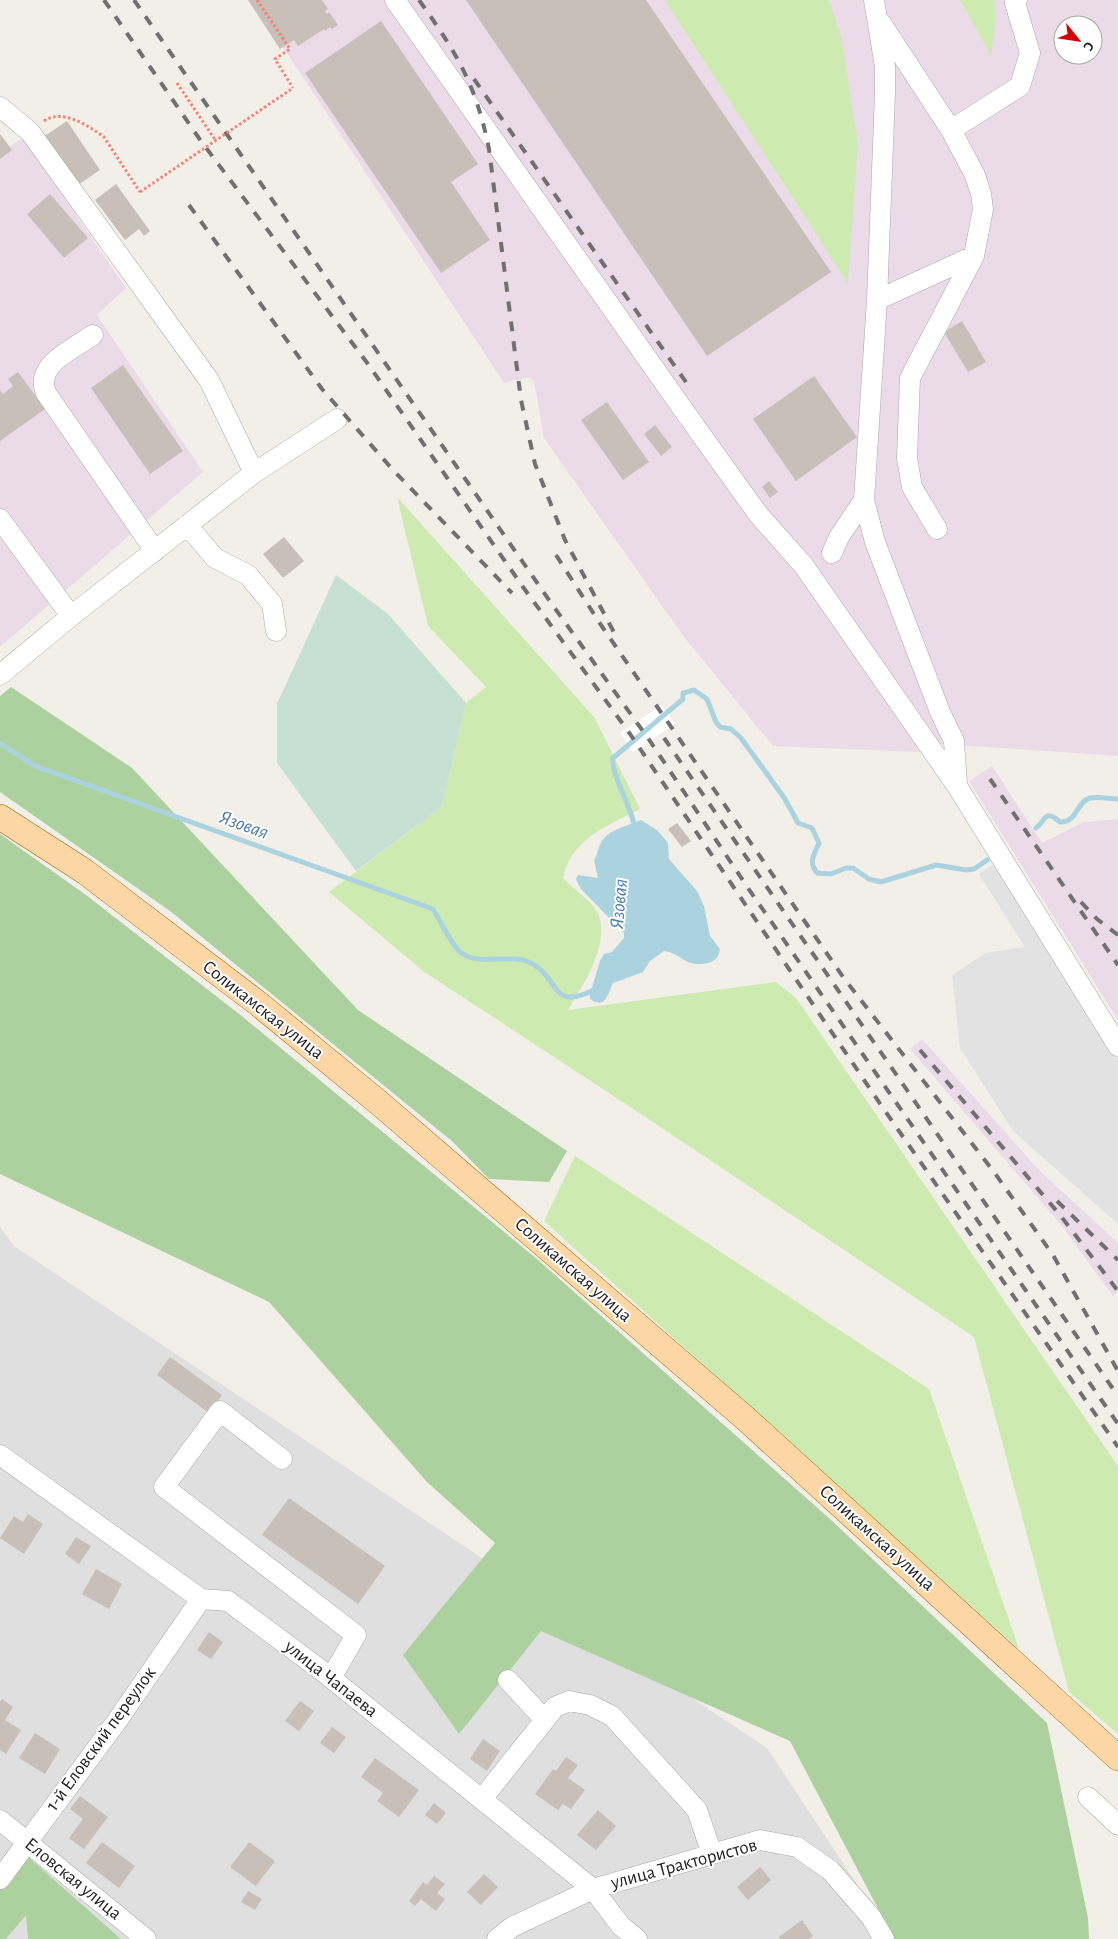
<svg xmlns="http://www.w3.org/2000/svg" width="1118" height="1939" viewBox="0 0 1118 1939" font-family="'Alegreya Sans',sans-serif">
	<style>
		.residential { fill: #e0dfdf }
		.industrial { fill: #ebdbe8; fill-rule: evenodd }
		.grass { fill: #cdebb0 }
		.forest { fill: #add19e }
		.wetland { fill: #c6e0d4 }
		.parking { fill: #e2e2e2 }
		.water { fill: #aad3df }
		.pier { fill: #fff }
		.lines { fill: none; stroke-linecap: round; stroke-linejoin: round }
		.stream { stroke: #aad3df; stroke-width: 5 }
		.building { fill: #c7bfb8 }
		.minor-casing { stroke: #a9a9a9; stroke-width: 21 }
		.major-casing { stroke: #a06b00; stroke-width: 26 }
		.path { stroke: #fa8072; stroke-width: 3; stroke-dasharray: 2.5 2.5; stroke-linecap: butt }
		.minor { stroke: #fff; stroke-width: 20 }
		.major { stroke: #fcd6a4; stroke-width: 25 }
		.rail { stroke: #707070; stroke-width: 4; stroke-dasharray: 10 10; stroke-linecap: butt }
		.path-bridge { stroke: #fa8072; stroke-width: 3; stroke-dasharray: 2.5 2.5; stroke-linecap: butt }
		.labels { text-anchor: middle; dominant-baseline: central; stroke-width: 4; stroke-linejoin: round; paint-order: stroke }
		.street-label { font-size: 19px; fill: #222; stroke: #fff }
		.water-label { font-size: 20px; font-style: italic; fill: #4a7aab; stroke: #fff }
	</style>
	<rect width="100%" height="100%" fill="#f2efe9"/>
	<path class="residential" d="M 0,1227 L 14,1246 L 767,1748 L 893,1939 L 0,1939 Z"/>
	<path class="industrial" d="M 252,0 L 1118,0 L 1118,756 L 942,744 L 918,752 L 773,746 L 684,637 L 544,438 L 534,381 L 530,377 L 504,383 ZM 1063,25 L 1093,25 L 1093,55 L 1063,55 Z
		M 0,134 L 9,147 L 23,138 L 126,288 L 97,315 L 203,472 L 0,647 Z
		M 992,766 L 1042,843 L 1084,822 L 1118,819 L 1118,1020 L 969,781 Z
		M 922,1039 L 1039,1170 L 1118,1243 L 1118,1292 L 1113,1296 L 1062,1226 L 910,1049 Z"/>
	<path class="grass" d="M 668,0 L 829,0 L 841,36 L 858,143 L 848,283 L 666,2 Z
		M 960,0 L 995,0 L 996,19 L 991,55 Z
		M 397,497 L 594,717 L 640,809 C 607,826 571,839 563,878 C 572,888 587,898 594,907 C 616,936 583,985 568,1010 L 776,982 L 796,998 L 1118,1466 L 1118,1734 L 1069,1692 L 974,1337 L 653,1122 L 423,971 L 329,892 L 442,807 L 466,703 L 486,687 L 428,626 Z
		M 575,1156 L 929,1389 L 1019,1649 L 544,1221 Z"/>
	<path class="forest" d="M 11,687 L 132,768 L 358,1010 L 567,1151 L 549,1182 L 489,1179 L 453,1142 L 170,911 L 0,792 L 0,696 Z
		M 0,834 L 86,895 L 243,1017 L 537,1259 L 830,1519 L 1047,1723 L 1088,1918 L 1089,1939 L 894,1939 L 790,1741 L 541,1631 L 459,1734 L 403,1655 L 495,1543 L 427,1482 L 269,1302 L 0,1174 Z
		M 27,1856 L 121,1939 L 28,1939 L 26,1915 L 6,1939 L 0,1939 L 0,1887 Z"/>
	<path class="wetland" d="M 336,575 L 388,614 L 466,703 L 442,807 L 356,871 L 277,763 L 277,704 Z"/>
	<path class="parking" d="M 993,865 L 1118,1059 L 1118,1224 L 1013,1131 L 960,1048 L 952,975 L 986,953 L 1025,947 L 979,874 Z"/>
	<path class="water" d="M 641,820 L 657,830 L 668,843 L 669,859 L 697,891 L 704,906 L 710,936 L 720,949 C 719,956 716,961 708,963 C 683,968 684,954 664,951 L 650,961 L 643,972 L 613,983 C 608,993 606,1010 590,999 L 590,994 L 600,961 L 604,954 L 612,952 L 624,938 L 624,933 L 581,889 L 576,879 L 578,875 L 598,878 L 594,860 C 598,854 597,851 600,845 C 605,830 628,826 641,820 Z"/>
	<path class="pier" d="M 662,705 L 675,724 L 633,752 L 620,733 Z"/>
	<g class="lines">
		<path class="stream" d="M 0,743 L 35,766 L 433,909 C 440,920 450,942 459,951 C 476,967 507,954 526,961 C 562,974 547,1014 596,989
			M 1036,828 C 1046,821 1044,808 1060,822 C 1077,823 1076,802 1090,798 C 1098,796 1110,799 1118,799
			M 635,829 C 633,810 610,772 613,758 L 683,699 L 683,693 L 694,690 L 707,699 L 716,722 L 720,727 L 731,729 L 741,738 L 785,799 L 798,823 L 812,828 L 819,843 C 814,856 808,861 817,873 L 831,874 L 846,868 L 853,868 L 869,879 L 881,882 L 936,865 L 966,870 L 974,869 L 987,860"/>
	</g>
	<path class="building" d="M 248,0 L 322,0 L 328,9 L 325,11 L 327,14 L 329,12 L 338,25 L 332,29 L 330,27 L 325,31 L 324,29 L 298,46 L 294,40 L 280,49 Z
		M 466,0 L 646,0 L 831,272 L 707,356 Z
		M 381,21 L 478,164 L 451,182 L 490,240 L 441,273 L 305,73 Z
		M 67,121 L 100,170 L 75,187 L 43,137 Z
		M 0,134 L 12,150 L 0,159 Z
		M 116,184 L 150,231 L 144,236 L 139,229 L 125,240 L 95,200 Z
		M 50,194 L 88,238 L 64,258 L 27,214 Z
		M 962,321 L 986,362 L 968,372 L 944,332 Z
		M 123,365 L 183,451 L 150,474 L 91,388 Z
		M 18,372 L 45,409 L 0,441 L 0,390 L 3,394 L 13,386 L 8,379 Z
		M 814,376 L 857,437 L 796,481 L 753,419 Z
		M 607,402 L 649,462 L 623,480 L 581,420 Z
		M 655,425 L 672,447 L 661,456 L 644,434 Z
		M 769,481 L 778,492 L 770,498 L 762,487 Z
		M 284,537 L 304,561 L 283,578 L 263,554 Z
		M 677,823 L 691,841 L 682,847 L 668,829 Z
		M 170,1357 L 222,1395 L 209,1413 L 157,1375 Z
		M 289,1498 L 385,1566 L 358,1604 L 262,1535 Z
		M 28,1514 L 43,1524 L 24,1554 L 0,1538 L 14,1516 L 23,1522 Z
		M 76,1537 L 91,1546 L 79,1564 L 65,1554 Z
		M 96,1569 L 122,1584 L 109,1609 L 82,1594 Z
		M 209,1632 L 223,1642 L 211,1659 L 197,1650 Z
		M 2,1699 L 13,1707 L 5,1720 L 21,1730 L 6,1754 L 0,1750 L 0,1702 Z
		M 300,1701 L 314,1711 L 299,1731 L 285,1721 Z
		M 332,1727 L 346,1737 L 334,1753 L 320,1743 Z
		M 35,1733 L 60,1749 L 45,1774 L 19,1758 Z
		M 483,1739 L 500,1751 L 487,1771 L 470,1759 Z
		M 566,1757 L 578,1765 L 568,1778 L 585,1790 L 571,1809 L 563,1804 L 558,1810 L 535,1794 L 553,1769 L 556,1771 Z
		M 375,1758 L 419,1790 L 399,1817 L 377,1801 L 383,1793 L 361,1777 Z
		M 80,1796 L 108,1817 L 84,1849 L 69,1838 L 83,1819 L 70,1809 Z
		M 434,1803 L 446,1813 L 437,1824 L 425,1815 Z
		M 598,1810 L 616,1826 L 596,1850 L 577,1835 Z
		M 102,1842 L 135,1866 L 119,1888 L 86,1863 Z
		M 249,1842 L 275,1861 L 256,1886 L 230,1867 Z
		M 760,1867 L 771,1880 L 748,1900 L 737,1887 Z
		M 484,1874 L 498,1887 L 481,1905 L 467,1892 Z
		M 434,1876 L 445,1884 L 437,1893 L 445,1899 L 436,1911 L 421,1899 L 415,1906 L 409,1901 L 423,1882 L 427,1885 Z
		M 248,1891 L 262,1899 L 255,1910 L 241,1902 Z
		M 802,1920 L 813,1936 L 809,1939 L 780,1939 L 779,1937 Z"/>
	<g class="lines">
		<g class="minor-casing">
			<path id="minor" d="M 395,0 L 687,415 L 758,514 L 804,566 L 957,786 L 1118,1046
				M 881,23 L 951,130 L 1020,86 L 1030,53 L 1015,3 L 1017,0
				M 0,107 L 30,132 L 209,380 L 254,473
				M 877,300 L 974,256
				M 93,335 C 73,349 34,365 46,393 L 155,551
				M 864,500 L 875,542 L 940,712 L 954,741 L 957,784
				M 0,519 L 71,616
				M 187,525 L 215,558 L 248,575 L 272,604 L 276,631
				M 937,529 L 912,487 L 907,458 L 910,378 L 974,256 L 983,209 L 981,194 L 975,175 L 951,130
				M 832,553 L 839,537 L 864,500 L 877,300 L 885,93 L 885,67 L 874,0
				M 0,675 L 71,616 L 254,473 L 337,419
				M 0,1455 L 201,1599 L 228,1601 L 321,1670 L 593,1889 L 621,1926 L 637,1939
				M 282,1459 L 220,1411 L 164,1487 L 356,1635 L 331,1678
				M 508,1680 L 544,1719
				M 1088,1797 L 1118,1825
				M 482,1799 L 555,1707 L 569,1701 L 590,1705 L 612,1716 L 697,1810 L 712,1854
				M 0,1820 L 146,1939
				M 0,1879 L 117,1721 L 201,1599
				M 497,1939 L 512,1927 L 593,1889 L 760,1840 L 797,1847 L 830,1870 L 871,1917 L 884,1939"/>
		</g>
		<g class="major-casing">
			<path id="major" d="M 0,817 L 84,871 L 260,1005 L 378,1102 L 745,1418 L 1118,1758"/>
		</g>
		<path class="path" d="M 257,0 L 290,49 L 275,59 L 293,88
			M 177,83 L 216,141
			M 44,121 C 62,108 89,126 104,137 L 140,192"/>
		<use href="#minor" class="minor"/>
		<use href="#major" class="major"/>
		<path class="rail" d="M 104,0 L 201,141 L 368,364 L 523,587 L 628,731 L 881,1105 L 1118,1447
			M 134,0 L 549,600 L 650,741 L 748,888 L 1118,1424
			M 419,0 C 456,52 476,84 489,149 L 521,400 L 535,464 L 565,540 L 617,638
			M 474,79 L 688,385
			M 189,205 L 322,389 L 393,470 L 512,593
			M 556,555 L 601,625 L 843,977 L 994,1172 L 1053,1255 L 1118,1371
			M 664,738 L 1118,1396
			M 990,779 L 1118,965
			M 1081,902 L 1097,919 L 1118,935
			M 920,1050 L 1060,1215 L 1118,1291
			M 1057,1201 L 1118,1260"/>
		<path class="path-bridge" d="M 140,192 L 293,88"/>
	</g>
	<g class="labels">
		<g class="street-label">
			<text transform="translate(263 1010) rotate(38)">Соликамская улица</text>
			<text transform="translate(573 1270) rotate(41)">Соликамская улица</text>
			<text transform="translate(877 1538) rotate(42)">Соликамская улица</text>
			<text transform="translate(331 1679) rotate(38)">улица Чапаева</text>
			<text transform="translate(101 1739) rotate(-54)">1-й Еловский переулок</text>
			<text transform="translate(684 1864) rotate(-15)">улица Трактористов</text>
			<text transform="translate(73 1879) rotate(39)">Еловская улица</text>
		</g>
		<g class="water-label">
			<text transform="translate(244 825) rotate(20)">Язовая</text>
			<text transform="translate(619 904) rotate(-85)">Язовая</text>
		</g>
	</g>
	<g transform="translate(1078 40) rotate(120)"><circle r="24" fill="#ffffff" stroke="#a7a7a7"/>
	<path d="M0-4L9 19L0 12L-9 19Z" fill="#d40000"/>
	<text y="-8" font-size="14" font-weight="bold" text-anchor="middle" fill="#222222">С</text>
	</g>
</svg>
